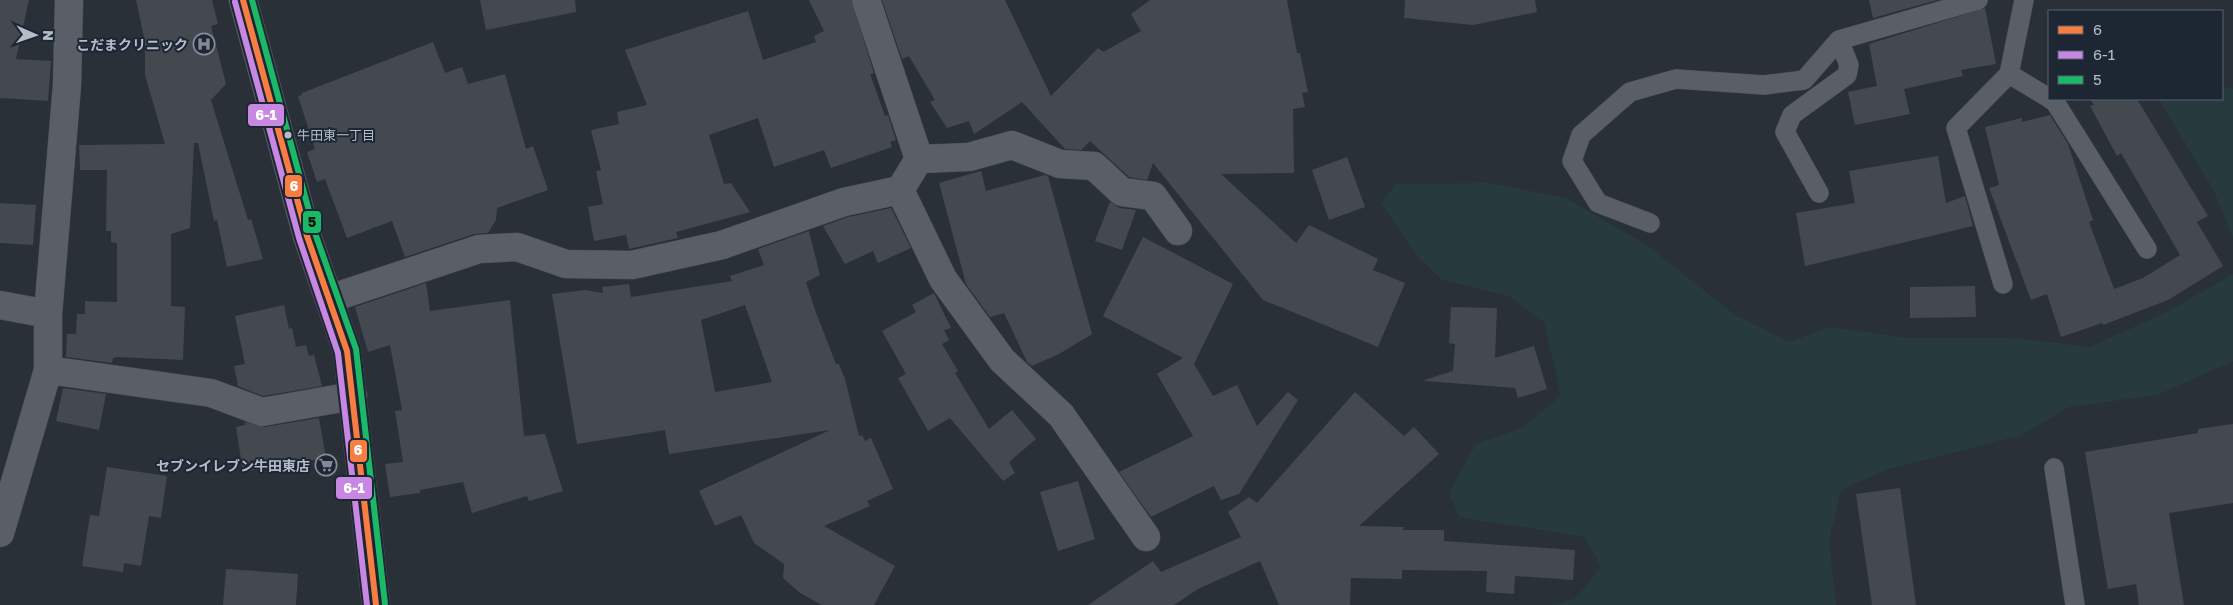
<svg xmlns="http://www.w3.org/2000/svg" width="2233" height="605" viewBox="0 0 2233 605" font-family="'Golos Text','Noto Sans JP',sans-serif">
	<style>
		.green { fill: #273a3e }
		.building { fill: #444950; fill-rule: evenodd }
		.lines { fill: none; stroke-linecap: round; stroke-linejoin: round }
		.lane-casing { stroke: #484c53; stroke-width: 20 }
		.street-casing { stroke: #484c53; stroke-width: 29 }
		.secondary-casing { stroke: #484c53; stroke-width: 29 }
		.lane { stroke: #5a5e66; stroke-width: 19 }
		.street { stroke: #5a5e66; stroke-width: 28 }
		.secondary { stroke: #595d64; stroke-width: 28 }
		.bus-1-casing { stroke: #1d2633; stroke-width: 10 }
		.bus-2-casing { stroke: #1d2633; stroke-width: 10 }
		.bus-3-casing { stroke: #1d2633; stroke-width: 10 }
		.bus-1 { stroke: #f77d43; stroke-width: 6 }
		.bus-2 { stroke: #c787e3; stroke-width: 6 }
		.bus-3 { stroke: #1ab867; stroke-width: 6 }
		.bus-dot { fill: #b4bcc9; stroke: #1d2633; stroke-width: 2 }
		.labels { text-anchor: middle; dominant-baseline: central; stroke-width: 4; stroke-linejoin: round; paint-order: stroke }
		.bus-label { font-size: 13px; fill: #b4bcc9; stroke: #1d2633; text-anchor: start }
		.poi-label { font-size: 14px; font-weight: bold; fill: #b4bcc9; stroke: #1d2633; text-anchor: end }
		.line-badge { stroke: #1d2633; stroke-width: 2 }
		.badge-label { font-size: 14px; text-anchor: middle; font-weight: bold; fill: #fff }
		.pale-badge-label { font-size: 14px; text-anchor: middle; font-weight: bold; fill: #111 }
	</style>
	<rect width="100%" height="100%" fill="#2a3038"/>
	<path class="green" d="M 2222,87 L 2233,89 L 2233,238 L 2213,189 L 2159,99 L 2222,99 Z
		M 1489,183 L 1566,198 L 1648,246 L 1734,314 L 1789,342 L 1830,327 L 1908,338 L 2013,338 L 2090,347 L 2167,312 L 2233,274 L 2233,361 L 2157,395 L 2069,407 L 2022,435 L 1886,470 L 1841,490 L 1829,540 L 1836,605 L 1553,605 L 1576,598 L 1601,567 L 1585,537 L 1459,517 L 1449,492 L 1476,444 L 1524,427 L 1561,395 L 1544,322 L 1509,296 L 1442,280 L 1418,257 L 1381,203 L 1396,184 Z"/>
	<path class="building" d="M 0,0 L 29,0 L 16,59 L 51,61 L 48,101 L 0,98 Z
		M 136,0 L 212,0 L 218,24 L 211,26 L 226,84 L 211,100 L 248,220 L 251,219 L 263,259 L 227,267 L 217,220 L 214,221 L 198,143 L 194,143 L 190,228 L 171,234 L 171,306 L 185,307 L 183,360 L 117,357 L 113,358 L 112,363 L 66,357 L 67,334 L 76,334 L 77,314 L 85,314 L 85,301 L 117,302 L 117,243 L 111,242 L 111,231 L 106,231 L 107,170 L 80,170 L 79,145 L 165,144 L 145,75 L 145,42 Z
		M 480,0 L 575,0 L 576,12 L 486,30 Z
		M 809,0 L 851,0 L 874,73 L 870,74 L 885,116 L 888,115 L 896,140 L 890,142 L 892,147 L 831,168 L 824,150 L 774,167 L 758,118 L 709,135 L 724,184 L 731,183 L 750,212 L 676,232 L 678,238 L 629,249 L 626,235 L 594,241 L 588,207 L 603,204 L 596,171 L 601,170 L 591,130 L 619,124 L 617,112 L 647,105 L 625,50 L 748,11 L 763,60 L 816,42 L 814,36 L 824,31 Z
		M 882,0 L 1005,0 L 1051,96 L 1098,48 L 1103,52 L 1141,31 L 1131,14 L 1150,0 L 1287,0 L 1297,53 L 1300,53 L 1308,92 L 1302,93 L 1305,107 L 1293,109 L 1294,173 L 1221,174 L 1296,243 L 1309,225 L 1378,259 L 1373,270 L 1405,283 L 1378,347 L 1263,300 L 1153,163 L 1147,180 L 1129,177 L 1090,141 L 1081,150 L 1065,149 L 1022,102 L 974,134 L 969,121 L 947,128 L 930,102 L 935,100 L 909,56 L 902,59 Z
		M 1405,0 L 1535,0 L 1537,12 L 1473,25 L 1404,18 Z
		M 1869,0 L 1937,0 L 1873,18 Z
		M 1985,8 L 1996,64 L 1961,70 L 1963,76 L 1904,89 L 1910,114 L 1855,125 L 1848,92 L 1877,86 L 1869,44 Z
		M 433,42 L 445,73 L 462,67 L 468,84 L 505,74 L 526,149 L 533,146 L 548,190 L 497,208 L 496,220 L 488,233 L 474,234 L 405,257 L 392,221 L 347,238 L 325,179 L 317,182 L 307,152 L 315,149 L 298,96 L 302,95 L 302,93 Z
		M 2090,99 L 2137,99 L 2208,216 L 2197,222 L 2223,266 L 2168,300 L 2103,325 L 2102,323 L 2061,337 L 2047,294 L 2031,300 L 1989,188 L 1999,185 L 1985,127 L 2022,118 L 2022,122 L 2050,115 L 2068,144 L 2093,220 L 2089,222 L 2114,289 L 2143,278 L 2180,255 L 2121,153 L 2117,156 L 2090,106 L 2094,105 Z
		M 1938,156 L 1946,203 L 1965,196 L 1973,226 L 1805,266 L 1796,213 L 1855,203 L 1849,171 Z
		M 1347,157 L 1365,207 L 1329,220 L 1312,170 Z
		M 981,171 L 986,191 L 1045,175 L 1048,176 L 1092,334 L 1059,354 L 1032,366 L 1027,362 L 1004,313 L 990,317 L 966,284 L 939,183 Z
		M 1110,202 L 1120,208 L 1136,210 L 1122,250 L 1095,241 Z
		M 0,203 L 36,205 L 33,245 L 0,243 Z
		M 891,208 L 911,248 L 878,263 L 873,251 L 845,264 L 823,226 L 848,217 Z
		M 809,231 L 820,275 L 806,282 L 815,310 L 836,364 L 839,364 L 845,379 L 859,436 L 862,435 L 865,441 L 871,438 L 893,489 L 867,501 L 870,506 L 824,526 L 895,566 L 874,605 L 822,605 L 800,593 L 783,578 L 784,564 L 754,543 L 741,515 L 715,526 L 699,491 L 830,430 L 669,454 L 665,430 L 577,444 L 552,294 L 585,290 L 603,293 L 602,287 L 629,284 L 631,297 L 732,281 L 730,276 L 764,265 L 758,249 ZM 745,305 L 772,382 L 715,392 L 701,320 Z
		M 1143,237 L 1233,284 L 1194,364 L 1213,396 L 1237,385 L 1257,426 L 1288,392 L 1298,400 L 1239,494 L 1221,500 L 1214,486 L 1151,517 L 1119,472 L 1193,436 L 1157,374 L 1183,358 L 1103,316 Z
		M 426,283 L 430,311 L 510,300 L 524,436 L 545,434 L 563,491 L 529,501 L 527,496 L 472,513 L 463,482 L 420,490 L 420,493 L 390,497 L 385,464 L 403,462 L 395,411 L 402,410 L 390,345 L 368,352 L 355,307 Z
		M 1975,286 L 1976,317 L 1910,318 L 1910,287 Z
		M 934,293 L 951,328 L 944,330 L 949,340 L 942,344 L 958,371 L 955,373 L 989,429 L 1012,410 L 1036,439 L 1009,462 L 1015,473 L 1003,481 L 950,418 L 928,431 L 898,378 L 906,374 L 882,331 L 916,312 L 912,305 Z
		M 284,305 L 289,329 L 292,328 L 296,347 L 306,345 L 309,356 L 314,355 L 322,386 L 263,396 L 238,386 L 234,366 L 245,364 L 235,316 Z
		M 1451,307 L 1497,308 L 1495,358 L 1534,346 L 1547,389 L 1518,398 L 1515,388 L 1425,381 L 1424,380 L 1453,371 L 1455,344 L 1449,343 Z
		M 63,388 L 106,394 L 99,430 L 56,421 Z
		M 1355,392 L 1404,436 L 1414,427 L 1439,454 L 1359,526 L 1404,527 L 1403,530 L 1444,530 L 1444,541 L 1575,550 L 1573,580 L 1515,576 L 1514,594 L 1486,592 L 1487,571 L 1402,570 L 1402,579 L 1351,578 L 1350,605 L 1279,605 L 1260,561 L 1198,589 L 1174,605 L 1088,605 L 1153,561 L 1161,572 L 1241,537 L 1228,512 L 1249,497 L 1257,503 Z
		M 319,418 L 326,458 L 243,472 L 236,427 L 245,425 L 245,422 L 265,427 Z
		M 2233,424 L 2233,503 L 2169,513 L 2184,605 L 2139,605 L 2136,584 L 2108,589 L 2085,452 L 2198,433 L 2198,429 Z
		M 107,467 L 167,476 L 161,518 L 149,516 L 141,566 L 124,563 L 123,572 L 82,566 L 90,515 L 99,516 Z
		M 1078,481 L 1095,539 L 1058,551 L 1040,492 Z
		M 1900,488 L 1916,605 L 1872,605 L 1856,494 Z
		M 226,569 L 298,574 L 296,605 L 223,605 Z"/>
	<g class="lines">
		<g class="lane-casing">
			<path id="lane" d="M 2009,74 L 2049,98
				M 2050,99 L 2055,102 L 2147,249
				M 1819,193 L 1785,132 L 1792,115 L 1847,75 L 1849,65 L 1839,40
				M 1650,223 L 1598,203 L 1572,161 L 1581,135 L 1630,92 L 1676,79 L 1764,85 L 1804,80 L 1839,40 L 1978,0
				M 2003,284 L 1956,128 L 2009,74 L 2024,0
				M 2054,468 L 2075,605"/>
		</g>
		<g class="street-casing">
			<path id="street" d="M 69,0 L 67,85 L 48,314 L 48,370 L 211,393 L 262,412 L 353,396
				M 919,159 L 969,157 L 1012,145 L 1060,164 L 1094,166 L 1122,192 L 1153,196 L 1178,231
				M 900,190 L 943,279 L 1002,360 L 1061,415 L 1146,537
				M 329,299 L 479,249 L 517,247 L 566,264 L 632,265 L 722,245 L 844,202 L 900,190 L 919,159 L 866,0
				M 0,305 L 48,314
				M 0,533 L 48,370"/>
		</g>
		<g class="secondary-casing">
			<path id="secondary" d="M 243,0 L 307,236 L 347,351 L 376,605"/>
		</g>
		<use href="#lane" class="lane"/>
		<use href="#street" class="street"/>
		<use href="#secondary" class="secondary"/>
		<g class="bus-1-casing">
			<path id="bus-1" d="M 243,0 L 307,236 L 347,351 L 376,605"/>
		</g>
		<g class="bus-2-casing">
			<path id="bus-2" d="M 235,2 L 299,238 L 338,353 L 367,605"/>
		</g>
		<g class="bus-3-casing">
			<path id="bus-3" d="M 252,0 L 315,233 L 356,349 L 385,604"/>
		</g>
		<use href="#bus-1" class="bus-1"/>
		<use href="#bus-2" class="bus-2"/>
		<use href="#bus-3" class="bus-3"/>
	</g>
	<defs>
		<g id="hospital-ring" transform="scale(1.125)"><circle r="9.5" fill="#1d2633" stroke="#848b96" stroke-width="1.5"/><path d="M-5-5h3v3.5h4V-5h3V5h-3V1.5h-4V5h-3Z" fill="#848b96"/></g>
		<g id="supermarket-ring" transform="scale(1.125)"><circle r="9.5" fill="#1d2633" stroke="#848b96" stroke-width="1.5"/><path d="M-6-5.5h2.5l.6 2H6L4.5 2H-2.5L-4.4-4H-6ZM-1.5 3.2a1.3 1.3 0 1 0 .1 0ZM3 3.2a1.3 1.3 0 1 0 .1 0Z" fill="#848b96"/></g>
	</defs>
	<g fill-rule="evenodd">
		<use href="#hospital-ring" x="204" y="44"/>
		<use href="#supermarket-ring" x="326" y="465"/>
	</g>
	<circle class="bus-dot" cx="288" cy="135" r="4.5"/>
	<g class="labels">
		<g class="bus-label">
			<text x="297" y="135">牛田東一丁目</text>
		</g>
		<g class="poi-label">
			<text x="188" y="44">こだまクリニック</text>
			<text x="310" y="465">セブンイレブン牛田東店</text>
		</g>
	</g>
	<g class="line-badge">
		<rect x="247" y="103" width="38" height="24" rx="5" fill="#c787e3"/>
		<rect x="284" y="174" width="19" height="24" rx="5" fill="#f77d43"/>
		<rect x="302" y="210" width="20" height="24" rx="5" fill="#1ab867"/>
		<rect x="349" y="439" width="19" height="24" rx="5" fill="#f77d43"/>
		<rect x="335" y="476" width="38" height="24" rx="5" fill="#c787e3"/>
	</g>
	<g class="badge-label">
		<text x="266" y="120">6-1</text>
		<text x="294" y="191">6</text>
		<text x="358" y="455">6</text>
		<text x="354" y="493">6-1</text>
	</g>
	<g class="pale-badge-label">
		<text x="312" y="227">5</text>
	</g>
	<rect x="2048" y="10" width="175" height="90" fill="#1d2633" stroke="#59626f"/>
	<rect x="2058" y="26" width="25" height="8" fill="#f77d43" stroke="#59626f"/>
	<text x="2093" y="35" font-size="15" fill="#b4bcc9">6</text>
	<rect x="2058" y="51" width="25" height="8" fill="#c787e3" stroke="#59626f"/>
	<text x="2093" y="60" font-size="15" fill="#b4bcc9">6-1</text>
	<rect x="2058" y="76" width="25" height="8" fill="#1ab867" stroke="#59626f"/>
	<text x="2093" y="85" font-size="15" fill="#b4bcc9">5</text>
	<g transform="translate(35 35) rotate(92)" stroke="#1d2633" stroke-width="4" paint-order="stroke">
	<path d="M0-4L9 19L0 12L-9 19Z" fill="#b4bcc9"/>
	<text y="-8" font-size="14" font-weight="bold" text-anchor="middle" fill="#b4bcc9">N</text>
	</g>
</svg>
